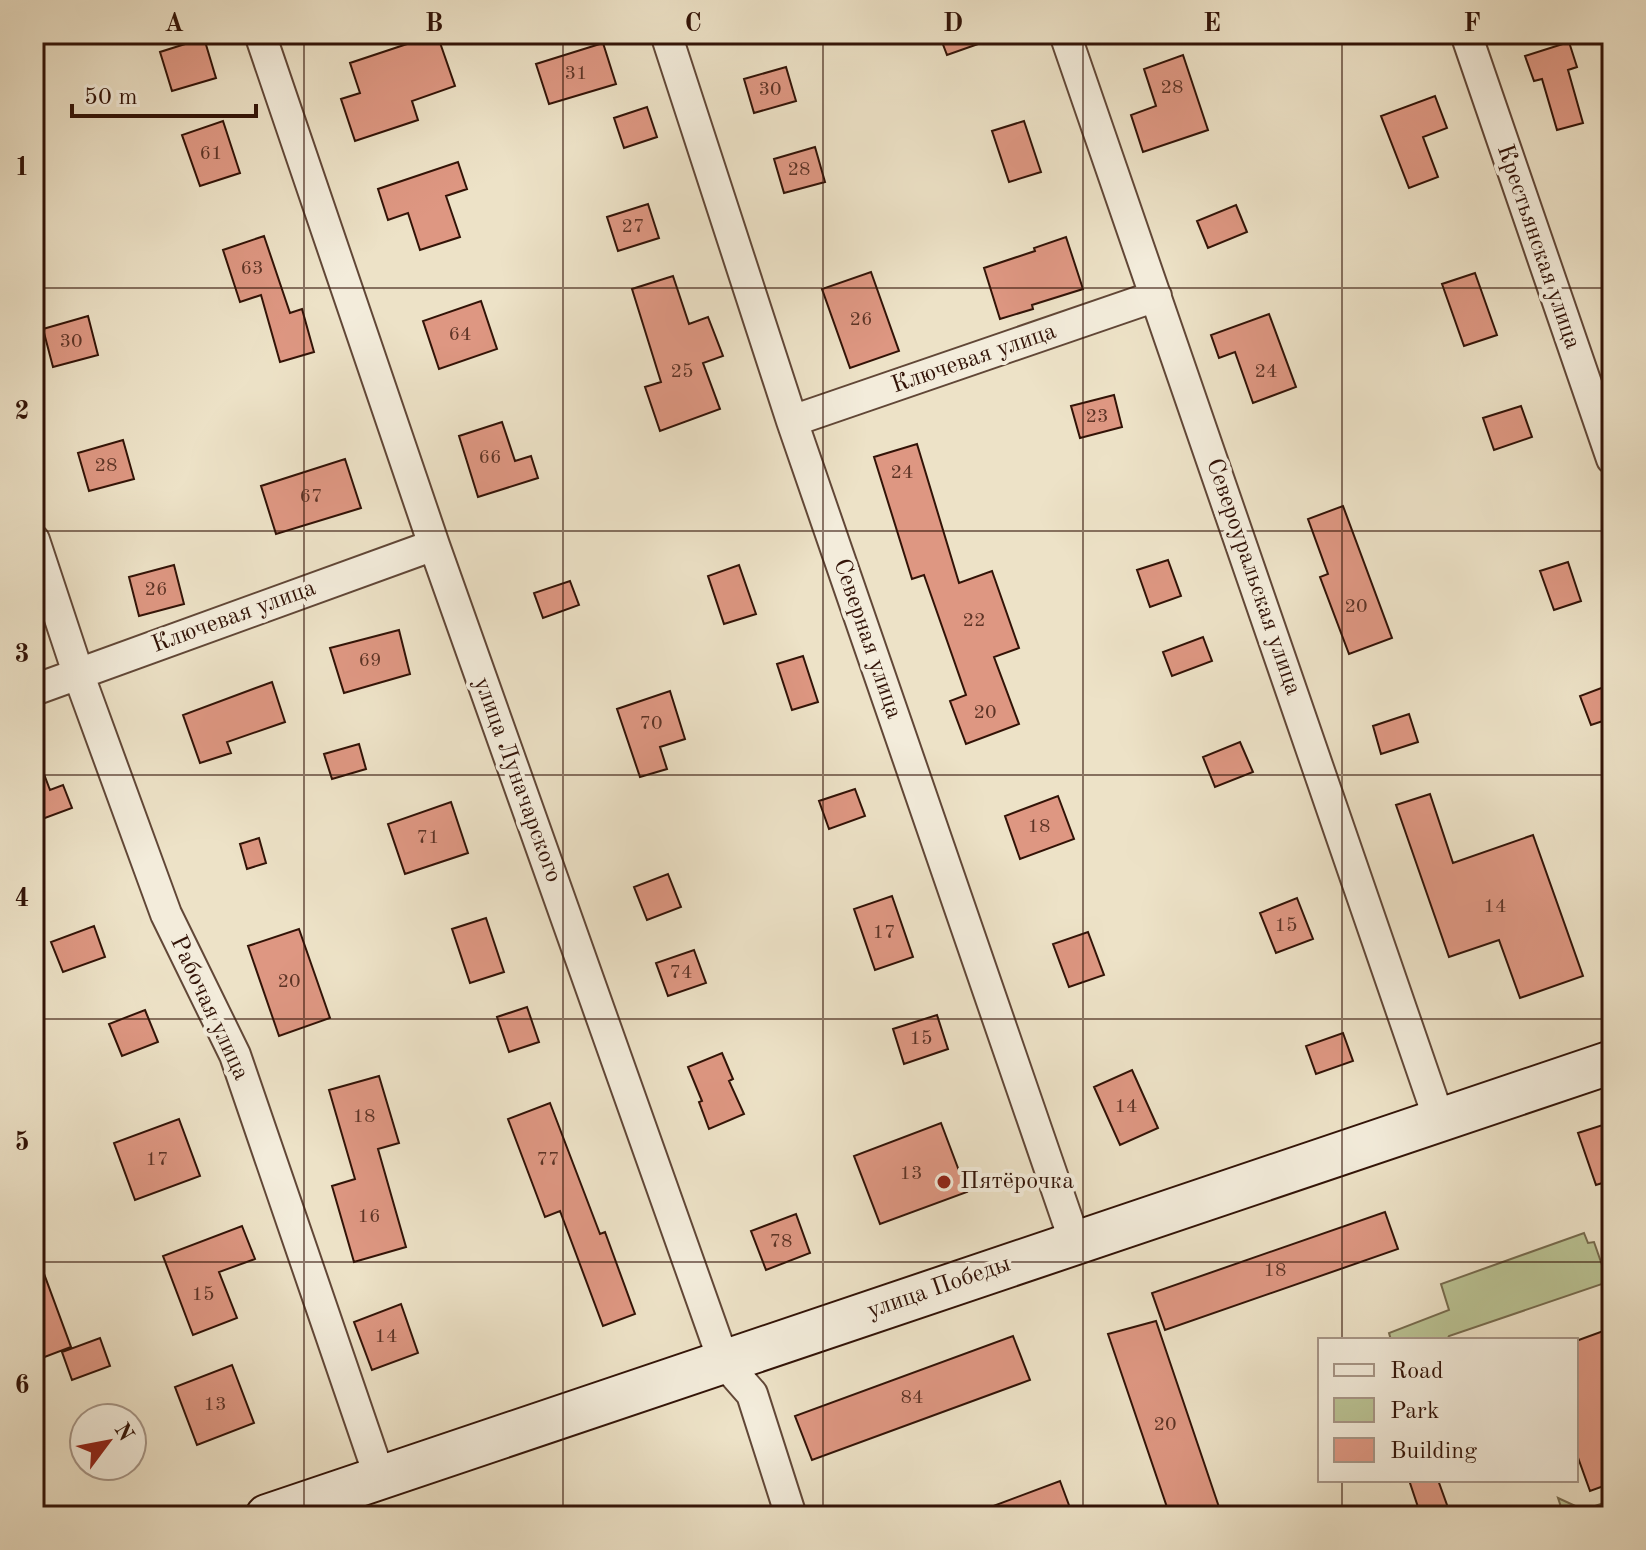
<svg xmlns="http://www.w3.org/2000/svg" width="1646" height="1550" viewBox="0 0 1646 1550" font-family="'Old Standard TT',serif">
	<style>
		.green { fill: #bac394; stroke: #766b4e; stroke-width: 2 }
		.building { fill: #de9782; stroke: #321307; stroke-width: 2 }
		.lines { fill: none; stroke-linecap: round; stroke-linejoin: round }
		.street-casing { stroke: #614737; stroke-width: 34 }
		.secondary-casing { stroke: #321307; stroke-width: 46 }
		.street { stroke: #f3ecdb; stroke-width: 30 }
		.secondary { stroke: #f3ecdb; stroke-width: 42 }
		.grid { fill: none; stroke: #321307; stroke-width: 2; stroke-opacity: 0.55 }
		.poi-dot { fill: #8f2418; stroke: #f3ecdb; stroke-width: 3 }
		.labels { text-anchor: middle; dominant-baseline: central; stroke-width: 8; stroke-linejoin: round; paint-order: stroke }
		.number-label { font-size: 20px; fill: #5d3426 }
		.street-label { font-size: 24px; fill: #321307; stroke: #f3ecdb }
		.poi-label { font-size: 24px; fill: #321307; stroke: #f3ecdb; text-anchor: start }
		.neatline { fill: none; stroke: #321307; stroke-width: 3 }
		.grid-label { font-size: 26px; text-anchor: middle; font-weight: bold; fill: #321307 }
	</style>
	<rect width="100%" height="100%" fill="#ede2c7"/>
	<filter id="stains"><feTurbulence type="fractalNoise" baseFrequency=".0025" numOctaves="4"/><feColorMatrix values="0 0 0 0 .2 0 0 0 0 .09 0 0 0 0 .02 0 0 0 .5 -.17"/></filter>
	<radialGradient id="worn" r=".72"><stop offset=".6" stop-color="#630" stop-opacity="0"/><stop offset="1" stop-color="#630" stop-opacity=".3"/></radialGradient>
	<path class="green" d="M 1584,1233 L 1588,1243 L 1594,1242 L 1608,1282 L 1449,1336 L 1447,1340 L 1391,1340 L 1389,1333 L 1449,1310 L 1441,1284 Z
		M 1558,1498 L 1584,1510 L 1612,1500 L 1612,1516 L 1564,1516 Z"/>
	<path class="building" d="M 437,34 L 455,86 L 412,101 L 418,120 L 355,141 L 341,99 L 360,93 L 350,63 Z
		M 939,34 L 998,34 L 998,37 L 947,55 Z
		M 204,38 L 216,78 L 172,91 L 160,52 Z
		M 1569,42 L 1577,67 L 1568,70 L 1583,123 L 1557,130 L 1542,79 L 1534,81 L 1525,56 Z
		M 603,43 L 616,84 L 549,104 L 536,64 Z
		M 1183,55 L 1208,130 L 1143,152 L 1131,115 L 1156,106 L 1144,69 Z
		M 786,67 L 796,101 L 754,113 L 744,79 Z
		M 1435,96 L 1447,128 L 1423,137 L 1438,177 L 1409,188 L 1381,116 Z
		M 647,107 L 657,137 L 624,148 L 614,118 Z
		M 223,121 L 240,173 L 200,186 L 182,135 Z
		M 1024,121 L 1041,172 L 1009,182 L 992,131 Z
		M 815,147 L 825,182 L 784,193 L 774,159 Z
		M 458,162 L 467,189 L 446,196 L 460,237 L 420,250 L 408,213 L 388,220 L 378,189 Z
		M 648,204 L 659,238 L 618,251 L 607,217 Z
		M 1236,205 L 1247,232 L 1208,248 L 1197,221 Z
		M 264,236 L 290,313 L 302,309 L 314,352 L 280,362 L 261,295 L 240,302 L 223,250 Z
		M 1066,237 L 1083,289 L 1032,305 L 1033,309 L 1000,319 L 984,268 L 1035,251 L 1034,248 Z
		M 871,272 L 899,351 L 850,368 L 822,289 Z
		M 1475,273 L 1497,335 L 1464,346 L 1442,284 Z
		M 673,276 L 689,324 L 708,317 L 723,356 L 703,363 L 720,409 L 660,431 L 645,387 L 661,382 L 632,289 Z
		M 481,301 L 497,349 L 439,369 L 423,321 Z
		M 1269,314 L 1296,387 L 1253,403 L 1235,352 L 1219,358 L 1211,335 Z
		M 88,316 L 98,355 L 53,367 L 43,329 Z
		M 1114,395 L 1122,427 L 1080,438 L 1071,406 Z
		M 1521,406 L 1532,437 L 1494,450 L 1483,418 Z
		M 502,422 L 515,461 L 531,456 L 538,478 L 478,497 L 459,436 Z
		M 123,440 L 134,479 L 89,491 L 78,453 Z
		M 917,444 L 959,583 L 992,571 L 1019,648 L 994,657 L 1019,724 L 966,744 L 950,701 L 966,695 L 924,575 L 912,579 L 874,457 Z
		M 345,459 L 361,508 L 276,534 L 261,486 Z
		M 1343,506 L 1392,638 L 1349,654 L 1320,577 L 1328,574 L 1308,519 Z
		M 1168,560 L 1181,596 L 1150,607 L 1137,570 Z
		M 1568,562 L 1581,601 L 1554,610 L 1540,571 Z
		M 174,565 L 184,604 L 139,616 L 129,577 Z
		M 739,565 L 756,614 L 724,624 L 708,576 Z
		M 570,581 L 579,605 L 543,618 L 534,593 Z
		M 399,630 L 410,674 L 344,693 L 330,648 Z
		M 1203,637 L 1212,661 L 1172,676 L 1163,652 Z
		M 803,656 L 818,702 L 792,710 L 777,664 Z
		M 272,682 L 285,722 L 227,742 L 231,753 L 200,763 L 183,715 Z
		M 1612,684 L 1612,718 L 1591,725 L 1580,696 Z
		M 670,691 L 685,739 L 660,747 L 667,769 L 640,777 L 617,709 Z
		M 1409,714 L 1418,742 L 1381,754 L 1373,726 Z
		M 1240,742 L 1253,772 L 1215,787 L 1203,757 Z
		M 359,744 L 366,769 L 332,779 L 324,754 Z
		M 36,753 L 50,790 L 63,785 L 72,808 L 34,822 L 34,754 Z
		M 855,789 L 865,816 L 829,829 L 819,801 Z
		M 1430,794 L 1453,863 L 1533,835 L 1583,976 L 1520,998 L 1499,940 L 1449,957 L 1396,805 Z
		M 1058,796 L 1074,839 L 1020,859 L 1005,816 Z
		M 451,802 L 468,853 L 405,874 L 388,824 Z
		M 259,838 L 266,863 L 247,869 L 240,844 Z
		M 668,874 L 681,907 L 647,920 L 634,887 Z
		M 892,896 L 913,957 L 875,970 L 854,909 Z
		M 1297,898 L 1313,939 L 1276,953 L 1260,913 Z
		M 486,918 L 504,972 L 470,983 L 452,929 Z
		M 94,926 L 105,957 L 63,972 L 51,942 Z
		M 299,929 L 330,1018 L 279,1036 L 248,946 Z
		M 1088,932 L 1104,975 L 1069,987 L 1053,944 Z
		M 694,950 L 706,983 L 668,996 L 656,963 Z
		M 527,1007 L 539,1042 L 509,1052 L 497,1017 Z
		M 145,1010 L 158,1042 L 122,1056 L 109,1024 Z
		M 937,1015 L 948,1049 L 904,1064 L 893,1029 Z
		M 1343,1033 L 1353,1061 L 1316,1074 L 1306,1046 Z
		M 722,1053 L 733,1079 L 729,1081 L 744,1114 L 709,1129 L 699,1102 L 702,1101 L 688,1067 Z
		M 1132,1070 L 1158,1128 L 1120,1145 L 1094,1087 Z
		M 379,1076 L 399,1143 L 378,1149 L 406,1247 L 354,1262 L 332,1186 L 355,1179 L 329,1090 Z
		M 550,1103 L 600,1234 L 605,1232 L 635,1314 L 603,1326 L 560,1211 L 545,1217 L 508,1119 Z
		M 179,1119 L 200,1176 L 135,1200 L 114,1143 Z
		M 1612,1122 L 1612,1180 L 1596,1185 L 1578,1133 Z
		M 941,1123 L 967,1192 L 880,1224 L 854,1156 Z
		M 1385,1212 L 1398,1249 L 1165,1330 L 1152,1293 Z
		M 796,1214 L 810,1253 L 766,1270 L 751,1231 Z
		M 242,1226 L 255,1259 L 219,1272 L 237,1318 L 193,1335 L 163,1256 Z
		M 36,1252 L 71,1347 L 34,1361 L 34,1253 Z
		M 401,1304 L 418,1353 L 372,1370 L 354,1322 Z
		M 1156,1321 L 1222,1516 L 1170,1516 L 1108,1334 Z
		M 1606,1330 L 1612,1346 L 1612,1483 L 1590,1491 L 1576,1452 L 1576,1341 Z
		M 1013,1336 L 1030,1380 L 812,1460 L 795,1416 Z
		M 100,1338 L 110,1366 L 72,1380 L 62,1352 Z
		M 232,1365 L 254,1423 L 197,1445 L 175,1387 Z
		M 1409,1480 L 1438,1480 L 1451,1516 L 1421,1516 Z
		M 1060,1481 L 1073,1516 L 972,1516 L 972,1514 Z"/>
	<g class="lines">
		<g class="street-casing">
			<path id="street" d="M 260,34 L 434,545 L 724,1362 L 752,1394 L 791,1516
				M 666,34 L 792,421 L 1075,1242
				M 1065,34 L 1439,1119
				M 1466,34 L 1612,459
				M 792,421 L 1156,296
				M 34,540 L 78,673 L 166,914 L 235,1055 L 380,1478
				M 34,690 L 434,545"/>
		</g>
		<g class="secondary-casing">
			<path id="secondary" d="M 267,1516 L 1612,1062"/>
		</g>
		<use href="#street" class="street"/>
		<use href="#secondary" class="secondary"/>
	</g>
	<path class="grid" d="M 304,34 L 304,1516M 563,34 L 563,1516M 823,34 L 823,1516M 1083,34 L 1083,1516M 1342,34 L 1342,1340M 34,288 L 1612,288M 34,531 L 1612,531M 34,775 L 1612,775M 34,1019 L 1612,1019M 34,1262 L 1612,1262M 1342,1480 L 1342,1516"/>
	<circle class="poi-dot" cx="944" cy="1182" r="8"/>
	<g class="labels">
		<g class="number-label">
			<text x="576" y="74">31</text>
			<text x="1172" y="88">28</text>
			<text x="770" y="90">30</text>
			<text x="211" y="154">61</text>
			<text x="799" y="170">28</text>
			<text x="633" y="227">27</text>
			<text x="252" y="269">63</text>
			<text x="861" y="320">26</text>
			<text x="460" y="335">64</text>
			<text x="71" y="342">30</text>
			<text x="682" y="372">25</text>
			<text x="1266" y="372">24</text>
			<text x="1097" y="417">23</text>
			<text x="490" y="458">66</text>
			<text x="106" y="466">28</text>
			<text x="902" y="473">24</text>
			<text x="311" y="497">67</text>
			<text x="156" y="590">26</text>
			<text x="1356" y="607">20</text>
			<text x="974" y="621">22</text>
			<text x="370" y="661">69</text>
			<text x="985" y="713">20</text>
			<text x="651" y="724">70</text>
			<text x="1039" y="827">18</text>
			<text x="428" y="838">71</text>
			<text x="1495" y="907">14</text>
			<text x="1286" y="926">15</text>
			<text x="884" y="933">17</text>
			<text x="681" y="973">74</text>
			<text x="289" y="982">20</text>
			<text x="921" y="1039">15</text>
			<text x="1126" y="1107">14</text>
			<text x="364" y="1117">18</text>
			<text x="157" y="1160">17</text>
			<text x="548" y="1160">77</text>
			<text x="911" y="1174">13</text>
			<text x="369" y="1217">16</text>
			<text x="781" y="1242">78</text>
			<text x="1275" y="1271">18</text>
			<text x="203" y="1295">15</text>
			<text x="386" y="1337">14</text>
			<text x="912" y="1398">84</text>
			<text x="215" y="1405">13</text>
			<text x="1165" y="1425">20</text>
		</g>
		<g class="street-label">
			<text transform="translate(1538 247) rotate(71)">Крестьянская улица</text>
			<text transform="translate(974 359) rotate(-19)">Ключевая улица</text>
			<text transform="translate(1253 577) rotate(71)">Североуральская улица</text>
			<text transform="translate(234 617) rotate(-20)">Ключевая улица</text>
			<text transform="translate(867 639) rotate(71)">Северная улица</text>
			<text transform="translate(517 780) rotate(70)">улица Луначарского</text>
			<text transform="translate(209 1008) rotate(65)">Рабочая улица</text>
			<text transform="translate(939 1288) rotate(-19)">улица Победы</text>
		</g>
		<g class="poi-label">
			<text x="960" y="1182">Пятёрочка</text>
		</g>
	</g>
	<rect width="1646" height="1550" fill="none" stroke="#ede2c7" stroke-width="88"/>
	<rect x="1318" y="1338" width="260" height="144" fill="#f3ecdb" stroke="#a69586" stroke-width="2"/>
	<rect x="1334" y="1364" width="40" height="12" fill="#f3ecdb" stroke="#a69586" stroke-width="2"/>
	<text x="1390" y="1378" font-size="24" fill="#321307">Road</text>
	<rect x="1334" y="1398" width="40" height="24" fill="#bac394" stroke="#a69586" stroke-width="2"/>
	<text x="1390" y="1418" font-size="24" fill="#321307">Park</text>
	<rect x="1334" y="1438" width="40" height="24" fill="#de9782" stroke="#a69586" stroke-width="2"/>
	<text x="1390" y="1458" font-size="24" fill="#321307">Building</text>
	<g transform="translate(108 1442) rotate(58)"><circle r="38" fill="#f3ecdb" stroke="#a69586" stroke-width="2"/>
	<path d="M0-6L14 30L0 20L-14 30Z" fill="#8f2418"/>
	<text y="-12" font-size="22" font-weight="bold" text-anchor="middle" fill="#321307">N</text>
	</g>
	<path d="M72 104v12h184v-12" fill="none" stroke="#321307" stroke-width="4"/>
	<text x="84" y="104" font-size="24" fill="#321307" stroke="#f3ecdb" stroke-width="6" paint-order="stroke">50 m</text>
	<rect x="44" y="44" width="1558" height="1462" class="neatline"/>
	<g class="grid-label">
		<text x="174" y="31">A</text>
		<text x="434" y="31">B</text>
		<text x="693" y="31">C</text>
		<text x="953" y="31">D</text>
		<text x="1212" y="31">E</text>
		<text x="1472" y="31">F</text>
		<text x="22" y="175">1</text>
		<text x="22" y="419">2</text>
		<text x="22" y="662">3</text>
		<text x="22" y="906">4</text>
		<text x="22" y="1150">5</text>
		<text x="22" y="1393">6</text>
	</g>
	<rect width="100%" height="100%" filter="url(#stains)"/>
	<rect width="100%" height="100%" fill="url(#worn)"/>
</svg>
